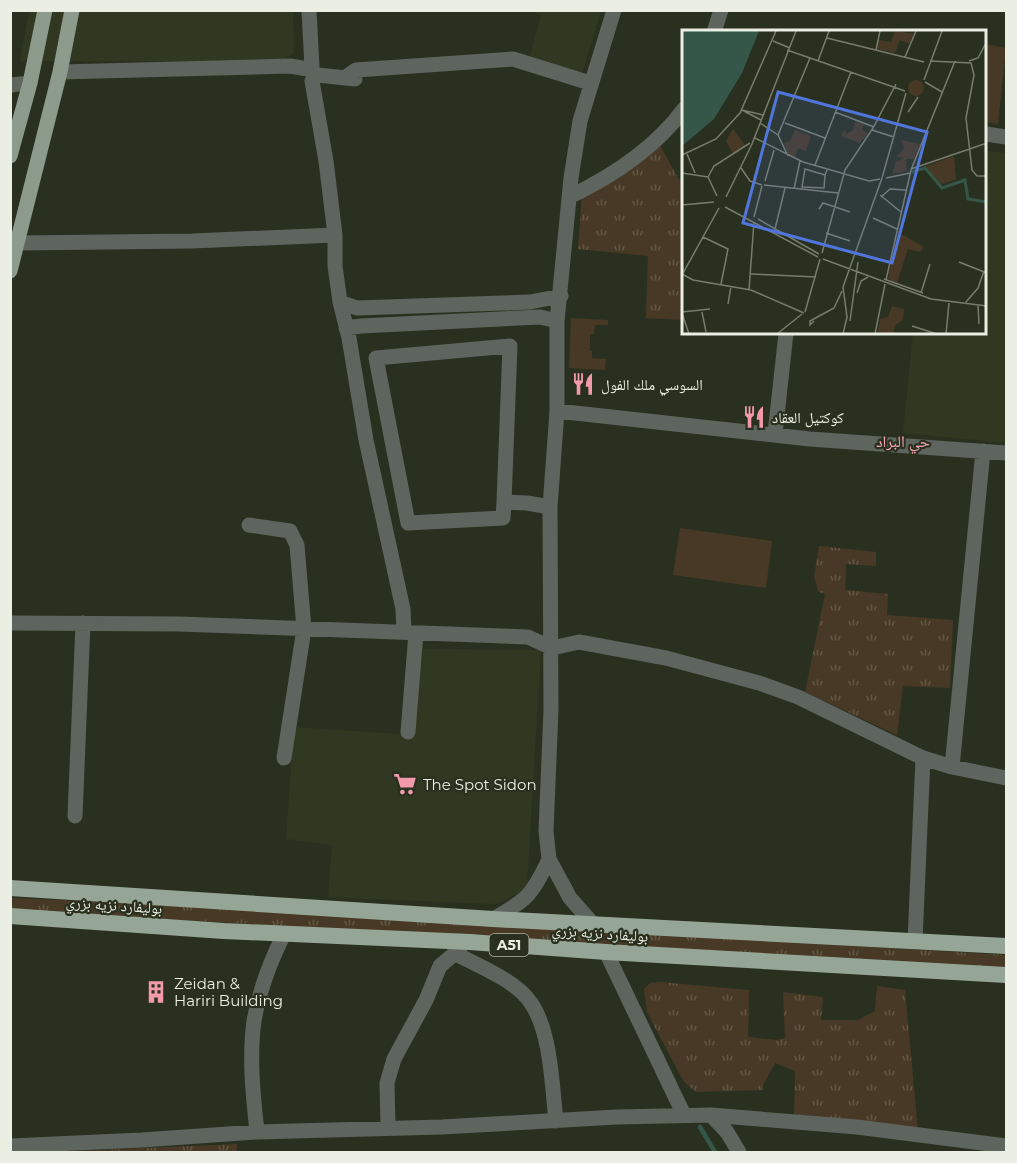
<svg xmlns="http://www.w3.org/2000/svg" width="1017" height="1163" viewBox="0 0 1017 1163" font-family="Montserrat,'Noto Naskh Arabic',sans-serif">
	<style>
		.built { fill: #313821 }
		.grass { fill: url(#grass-tufts) }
		.garden { fill: #473925 }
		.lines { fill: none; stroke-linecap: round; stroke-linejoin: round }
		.stream { stroke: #34574a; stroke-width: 4.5 }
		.minor { stroke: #5e645e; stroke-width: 15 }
		.primary { stroke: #8d9b8d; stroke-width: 15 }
		.trunk { stroke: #96a696; stroke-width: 16 }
		.labels { text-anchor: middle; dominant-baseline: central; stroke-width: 4.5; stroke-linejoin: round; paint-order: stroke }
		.shield { fill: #2a301f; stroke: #b0b5a8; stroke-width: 1.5 }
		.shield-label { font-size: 14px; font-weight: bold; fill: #eaeee3 }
		.poi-label { font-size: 15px; fill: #eaeee3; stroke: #2a301f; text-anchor: start }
		.street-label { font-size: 15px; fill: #eaeee3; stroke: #2a301f }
		.neighbourhood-label { font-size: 16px; fill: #fdaaba; stroke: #2a301f }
		.inset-river { fill: none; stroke: #34574a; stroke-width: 3 }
		.inset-road { fill: none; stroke: #777c6d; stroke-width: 1.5 }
		.view { fill: #5076db; fill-opacity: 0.15; stroke: #5076db; stroke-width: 3 }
		.inset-edge { fill: none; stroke: #eaeee3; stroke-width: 3 }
	</style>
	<defs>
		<pattern id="grass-tufts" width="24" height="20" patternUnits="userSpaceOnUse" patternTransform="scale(1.5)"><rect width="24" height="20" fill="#473925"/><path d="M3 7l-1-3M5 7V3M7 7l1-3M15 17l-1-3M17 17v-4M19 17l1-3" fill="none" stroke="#625644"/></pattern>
	</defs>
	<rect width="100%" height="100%" fill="#2a301f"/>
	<path class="built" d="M 29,11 L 293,11 L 294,53 L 280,61 L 20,61 Z
		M 532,11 L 601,11 L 581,76 L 530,56 L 541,15 Z
		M 986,151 L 1006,153 L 1006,443 L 903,433 L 913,333 L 986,333 Z
		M 423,649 L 541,650 L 527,884 L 520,892 L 502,902 L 493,904 L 328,897 L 332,845 L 286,839 L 294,727 L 413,735 Z"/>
	<path class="grass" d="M 659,144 L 681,183 L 684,184 L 684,320 L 646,318 L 648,256 L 578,249 L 582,196 Z
		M 819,546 L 876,552 L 876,566 L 846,564 L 845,590 L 888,594 L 887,615 L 953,620 L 950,688 L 903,686 L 897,735 L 805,692 L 825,594 L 819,592 L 814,577 Z
		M 10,898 L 135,903 L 1006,955 L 1006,968 L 11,910 Z
		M 660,982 L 749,990 L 748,1037 L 777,1040 L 785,1038 L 783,992 L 823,997 L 821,1020 L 858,1020 L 875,1011 L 877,986 L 905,990 L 918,1131 L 794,1118 L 795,1071 L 775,1063 L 763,1085 L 763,1090 L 696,1092 L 684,1082 L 661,1039 L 647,1012 L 644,989 L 650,983 Z
		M 237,1144 L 237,1152 L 53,1152 Z"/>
	<path class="garden" d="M 986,44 L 1006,48 L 998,124 L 986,122 Z
		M 571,318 L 608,320 L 608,325 L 595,325 L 594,334 L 590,334 L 590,351 L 592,351 L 592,358 L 606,359 L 605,370 L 569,368 Z
		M 680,528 L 772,541 L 766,588 L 673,575 Z"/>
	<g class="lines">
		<path class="stream" d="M 700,1127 L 715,1152"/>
		<path class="minor" d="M 309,10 L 312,67
			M 714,32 L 721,10
			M 60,72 L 290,66 L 308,69
			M 318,75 L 355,79
			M 346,77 L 356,70 L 513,59 L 590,83
			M 312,81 L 326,161 L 335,235 L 335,266 L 340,302 L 349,338 L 366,440 L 403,609 L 404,632
			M 10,85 L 30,83
			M 986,134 L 1006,137
			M 569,197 C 613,176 655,148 684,109
			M 18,243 L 192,241 L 335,235
			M 340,302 L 357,308 L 530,302 L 561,296
			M 346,328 L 361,326 L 540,317 L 557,321
			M 557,411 L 810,439 L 1006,453
			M 775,434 L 786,333
			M 504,502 L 503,518 L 408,523 L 376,358 L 510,346 L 504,502 L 527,503 L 550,507
			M 249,525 L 290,531 L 297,545 L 304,629 L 284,758
			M 10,623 L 179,624 L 528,637 L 552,648 L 579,642 L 666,658 L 759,683 L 798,697 L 923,758 L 952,767 L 1006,778
			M 408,732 L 416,633
			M 952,767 L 983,451
			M 75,816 L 83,623
			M 493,919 C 526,901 533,894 549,859
			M 593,924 L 570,898 L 549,859 L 546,831 L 551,710 L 550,507 L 557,411 L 557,321 L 571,178 L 580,121 L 614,10
			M 915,941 L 923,758
			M 606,952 L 684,1115
			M 454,953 C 477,965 517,981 531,1003 C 551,1032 552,1086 556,1121
			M 711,1115 L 727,1132 L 739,1152
			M 388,1127 L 387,1083 L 394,1059 L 426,1000 L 440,966 L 460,949
			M 257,1132 C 253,1095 249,1057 254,1021 C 259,992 271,960 284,934
			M 10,1146 L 142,1140 L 257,1132 L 442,1127 L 617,1117 L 711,1115 L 857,1127 L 1006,1146"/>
		<path class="primary" d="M 10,156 L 30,83 L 45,10
			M 10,271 L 60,72 L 72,10"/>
		<path class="trunk" d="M 10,888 L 493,919 L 1006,946
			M 10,916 L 224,931 L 470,942 L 606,952 L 1006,975"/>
	</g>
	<defs>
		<g id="restaurant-bare" transform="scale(1.8)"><path d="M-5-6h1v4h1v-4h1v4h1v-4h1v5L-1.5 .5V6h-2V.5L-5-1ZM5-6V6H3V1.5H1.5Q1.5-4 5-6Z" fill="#f29aac" stroke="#2a301f" stroke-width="2.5" paint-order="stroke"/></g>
		<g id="supermarket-bare" transform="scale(1.8)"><path d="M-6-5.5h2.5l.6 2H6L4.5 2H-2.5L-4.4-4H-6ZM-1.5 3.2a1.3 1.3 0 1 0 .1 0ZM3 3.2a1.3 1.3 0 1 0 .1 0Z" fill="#f29aac" stroke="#2a301f" stroke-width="2.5" paint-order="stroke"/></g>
		<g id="building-bare" transform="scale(1.8)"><path d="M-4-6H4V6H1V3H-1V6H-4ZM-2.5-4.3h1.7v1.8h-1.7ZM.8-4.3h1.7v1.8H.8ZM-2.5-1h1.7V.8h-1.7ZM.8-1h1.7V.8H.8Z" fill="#f29aac" stroke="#2a301f" stroke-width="2.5" paint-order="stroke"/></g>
	</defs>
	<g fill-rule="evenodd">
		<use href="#restaurant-bare" x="583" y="384"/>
		<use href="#restaurant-bare" x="754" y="417"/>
		<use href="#supermarket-bare" x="405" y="784"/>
		<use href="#building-bare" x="156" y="992"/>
	</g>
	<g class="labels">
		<rect class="shield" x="489.5" y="934" width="39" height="22" rx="4.5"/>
		<g class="shield-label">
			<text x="509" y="945">A51</text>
		</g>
		<g class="poi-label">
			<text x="601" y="384">السوسي ملك الفول</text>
			<text x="772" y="417">كوكتيل العقاد</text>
			<text x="423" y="784">The Spot Sidon</text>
			<text x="174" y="983">Zeidan &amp;<tspan x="174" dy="17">Hariri Building</tspan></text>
		</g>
		<g class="street-label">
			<text transform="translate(114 905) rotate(4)">بوليفارد نزيه بزري</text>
			<text transform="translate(600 933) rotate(4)">بوليفارد نزيه بزري</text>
		</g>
		<g class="neighbourhood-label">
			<text x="903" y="441">حي البراد</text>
		</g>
	</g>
	<g transform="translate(682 30)">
		<rect width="304" height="304" fill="#2a301f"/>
		<path d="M 213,1 L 232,4 L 227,14 L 218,10 L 213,23 L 195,19 L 197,10 L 209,12 ZM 173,92 L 182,94 L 180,100 L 186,103 L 178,113 L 159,106 L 162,99 L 165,104 L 171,100 ZM 51,99 L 63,115 L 51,124 L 44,111 ZM 113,100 L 129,106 L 124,121 L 116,118 L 113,127 L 106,125 L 102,113 L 108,111 ZM 219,110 L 238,114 L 232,129 L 224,129 L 225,141 L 210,144 L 214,131 L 221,129 L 215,126 L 222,118 ZM 216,202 L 242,217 L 238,222 L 226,219 L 215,253 L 206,249 ZM 210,276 L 222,279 L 221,290 L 213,295 L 211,304 L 195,304 L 198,289 L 206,287 Z" fill="#473925"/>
		<path d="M226 58a8 8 0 1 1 16 0a8 8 0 1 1-16 0Z" fill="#473925"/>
		<path d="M 272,126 L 274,150 L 259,154 L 242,137 Z" fill="#473925"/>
		<path d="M 0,1 L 77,1 L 60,43 L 32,89 L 0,116 Z" fill="#34574a"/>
		<path class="inset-river" d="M 230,142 L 243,138 L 260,158 L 283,150 L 286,169 L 305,172"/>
		<path class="inset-road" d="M 145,8 L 242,32M 91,11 L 108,18M 105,20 L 223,61M 194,20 L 198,1M 223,27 L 234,1M 136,31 L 147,1M 248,31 L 289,33 L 292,45 L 284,88 L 290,140 L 295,146 L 305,146M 287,31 L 296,28 L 305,11M 242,50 L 260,1M 243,52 L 260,62M 60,80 L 79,90M 60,80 L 81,85M 153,82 L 192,97M 226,82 L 236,67M 78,93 L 96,105 L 106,126M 103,93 L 143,108M 190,100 L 212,107M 96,105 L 128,28M 73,108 L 121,132 L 187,151 L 198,149M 5,124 L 13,143M 0,125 L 34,109 L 58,83 L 94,1M 133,135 L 169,42M 59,138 L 68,151 L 80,155M 229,139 L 305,113M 0,143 L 26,147M 143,145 L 142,158 L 120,157 L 123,139 L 143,145 L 145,140M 26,147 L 32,136 L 68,113M 26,147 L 35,166M 204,148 L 228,143M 83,151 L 92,120M 82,155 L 156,163M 112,159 L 118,131M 198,165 L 219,182M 44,167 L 70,114 L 114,1M 199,167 L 208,159 L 224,160M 0,175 L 32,172M 43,177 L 136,227M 137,179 L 141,173 L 168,182M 72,187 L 80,156M 191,188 L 215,199M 76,189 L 137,224M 93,199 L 103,158M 144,203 L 168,211M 21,207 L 46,219 L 39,254M 140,223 L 163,140 L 191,98 L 214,54M 141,229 L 249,269 L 305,276M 277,232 L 305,243M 0,244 L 11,250 L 69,260 L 122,283M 69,244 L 134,247M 0,245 L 37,178M 202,249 L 241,263M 204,250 L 229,140 L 273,31M 67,260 L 72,192M 175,263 L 179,251 L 186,247M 239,263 L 248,234M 284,272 L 296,258 L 302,241M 46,274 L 49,256M 296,275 L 297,294M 0,282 L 28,279M 20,282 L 24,302M 123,282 L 138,229M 0,283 L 7,304M 132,291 L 128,295 L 128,291 L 152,278 L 160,261M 168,291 L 176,232M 230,296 L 255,304M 95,304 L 120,284M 161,304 L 165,287 L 161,257 L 200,148 L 224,63M 193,304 L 203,254M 264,304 L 267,273"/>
		<path class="view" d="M 96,62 L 245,102 L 210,233 L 61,193 Z"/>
		<rect width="304" height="304" class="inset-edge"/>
	</g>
	<rect width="1017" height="1163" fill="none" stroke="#eaeee3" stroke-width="24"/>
</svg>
